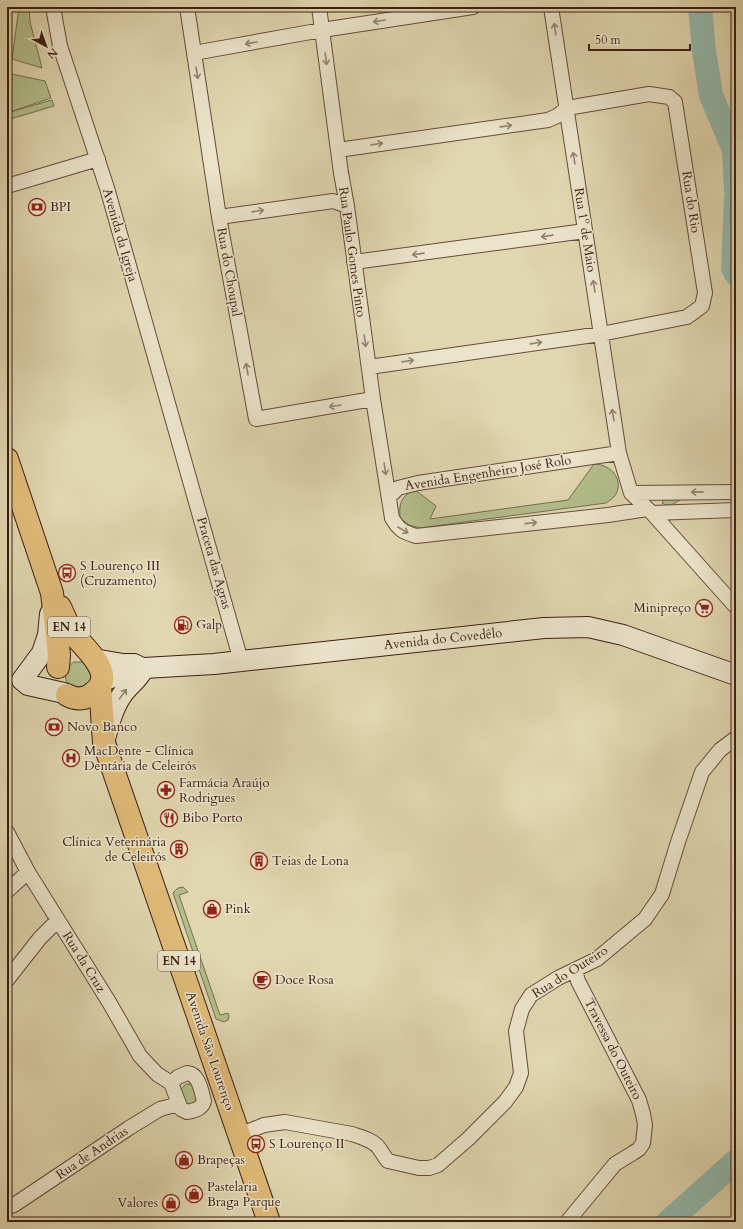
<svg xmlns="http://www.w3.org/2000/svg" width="743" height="1229" viewBox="0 0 743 1229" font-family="Cardo,serif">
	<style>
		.green { fill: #b2be8b; stroke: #766e4f }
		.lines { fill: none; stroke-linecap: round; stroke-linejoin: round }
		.river { stroke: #94b9ad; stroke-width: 24 }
		.street-casing { stroke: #644c3a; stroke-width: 16 }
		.secondary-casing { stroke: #3b1e13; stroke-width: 22 }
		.primary-casing { stroke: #3b1e13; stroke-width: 24 }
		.street { stroke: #ebe4cb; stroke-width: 14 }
		.secondary { stroke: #ebe4cb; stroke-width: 20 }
		.primary { stroke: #e0bb78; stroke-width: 22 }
		.oneway { stroke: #93816f }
		.labels { text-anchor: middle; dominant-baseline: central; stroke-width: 3; stroke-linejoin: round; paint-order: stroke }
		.shield { fill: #ebe4cb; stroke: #70594a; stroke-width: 1 }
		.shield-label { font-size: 12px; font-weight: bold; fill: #3b1e13 }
		.street-label { font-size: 13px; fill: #3b1e13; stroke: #ebe4cb }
		.poi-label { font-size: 13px; fill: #3b1e13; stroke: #ebe4cb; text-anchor: start }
	</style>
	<rect width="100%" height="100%" fill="#e0d6af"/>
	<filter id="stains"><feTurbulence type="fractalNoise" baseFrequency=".005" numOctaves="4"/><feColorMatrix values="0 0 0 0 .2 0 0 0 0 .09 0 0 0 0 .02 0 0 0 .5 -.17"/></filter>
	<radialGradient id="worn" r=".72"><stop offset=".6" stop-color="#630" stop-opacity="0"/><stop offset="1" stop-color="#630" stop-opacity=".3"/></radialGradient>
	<path class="green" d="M 19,7 L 29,7 L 30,22 L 42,68 L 12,59 Z
		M 7,73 L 45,81 L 51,98 L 10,112 L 52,100 L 54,106 L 7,120 Z
		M 594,464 C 611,464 626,481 614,497 C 612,499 609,501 606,503 L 420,528 L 409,525 L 400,518 C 399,502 401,498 414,489 L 436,506 L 430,519 L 568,500 Z
		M 664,498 L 682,498 C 676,503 669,508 662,503 Z
		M 74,662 L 83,662 L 87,664 L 93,678 L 82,690 L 70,686 C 62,678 65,668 74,662 Z
		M 183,887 L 188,892 L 179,895 L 220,1015 L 228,1013 L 229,1016 L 228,1020 L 224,1022 L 216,1019 L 173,893 L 178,888 Z
		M 186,1084 L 191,1084 L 194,1087 L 198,1103 L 187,1108 L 179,1091 Z"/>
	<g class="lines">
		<path class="river" d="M 700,7 L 704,51 L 711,95 L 734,150 L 736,190
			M 736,199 L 733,268 L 736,274
			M 668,1222 L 736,1161"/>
		<g class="street-casing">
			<path id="street" d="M 53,7 L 60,46 L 107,188 L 241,661
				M 187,7 L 219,217 L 256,419 L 373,399
				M 319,7 L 341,173 L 347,206 L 373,399 L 392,518 C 399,530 403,532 416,536 L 608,515 L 647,509
				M 551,7 L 619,453 L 631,493 L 652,513 L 736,607
				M 194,53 L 322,30 L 473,7
				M 338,150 L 548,120 L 557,116 L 567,108 L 649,94 L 669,97 L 675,102 L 705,293 L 702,306 L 687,317 L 601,334 L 369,367
				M 7,186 L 98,159
				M 219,217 L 333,201 L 347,206
				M 354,262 L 585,231
				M 631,493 L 736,492
				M 389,497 L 398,488 L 418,483 L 619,453
				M 652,513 L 736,510
				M 7,832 L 28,872 L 109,1002 L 140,1056 L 157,1074 L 171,1083
				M 7,891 L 28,872
				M 7,980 L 40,938 L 58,920
				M 187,1073 C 199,1074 201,1090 204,1101 C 202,1109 194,1111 187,1112 L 181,1109 L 171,1083 L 178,1077 Z
				M 239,1135 L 264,1125 L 285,1122 L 352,1134 C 361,1137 373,1140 379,1148 C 382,1152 384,1157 388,1161 L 419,1168 L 429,1168 L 438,1165 L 468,1139 L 505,1102 L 516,1087 L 521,1073 L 516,1031 L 522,1009 L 531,995 L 558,978 L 597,959 L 645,919 L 662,894 L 678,842 L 702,772 L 720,750 L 736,738
				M 7,1207 L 14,1205 L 129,1128 L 160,1109 L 179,1104
				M 567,1222 L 615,1164 L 633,1153 L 639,1149 L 643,1143 L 645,1125 L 643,1114 L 639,1100 L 578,981 L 575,970"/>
		</g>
		<g class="secondary-casing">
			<path id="secondary" d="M 94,659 L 123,664 L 134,664 L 140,667
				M 22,680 L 42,653 L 48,635 L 50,614
				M 22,680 L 28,685 L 64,693
				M 102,681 L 127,672 L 144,668 L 214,664 L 544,628 L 588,627 L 623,635 L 736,675
				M 105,739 C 109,724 113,708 122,695 C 129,685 138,680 144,668"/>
		</g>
		<g class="primary-casing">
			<path id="primary" d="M 7,459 L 52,593 L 57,635 L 59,655 L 58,667
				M 60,607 C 64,615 67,624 72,632 C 83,648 119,674 93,693 C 85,700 76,700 67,695
				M 100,685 L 104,743 L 269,1222"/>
		</g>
		<use href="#street" class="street"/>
		<use href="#secondary" class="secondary"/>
		<use href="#primary" class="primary"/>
	</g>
	<defs><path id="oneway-shaft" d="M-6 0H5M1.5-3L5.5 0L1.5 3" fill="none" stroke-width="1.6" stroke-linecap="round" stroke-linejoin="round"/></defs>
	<g class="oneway">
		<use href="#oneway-shaft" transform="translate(379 21) rotate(171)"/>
		<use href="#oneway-shaft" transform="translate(555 29) rotate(-99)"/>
		<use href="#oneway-shaft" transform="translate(251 43) rotate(170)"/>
		<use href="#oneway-shaft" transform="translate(326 59) rotate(82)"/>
		<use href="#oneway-shaft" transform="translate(197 73) rotate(81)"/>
		<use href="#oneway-shaft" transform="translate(506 126) rotate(-8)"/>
		<use href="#oneway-shaft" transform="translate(377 144) rotate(-8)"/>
		<use href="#oneway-shaft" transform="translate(574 158) rotate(-99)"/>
		<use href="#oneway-shaft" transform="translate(258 211) rotate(-8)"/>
		<use href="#oneway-shaft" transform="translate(547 236) rotate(172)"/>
		<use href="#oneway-shaft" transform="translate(418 254) rotate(172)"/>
		<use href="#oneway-shaft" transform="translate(594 286) rotate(-99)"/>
		<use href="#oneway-shaft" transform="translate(365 341) rotate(82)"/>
		<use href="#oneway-shaft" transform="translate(536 343) rotate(-8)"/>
		<use href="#oneway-shaft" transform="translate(408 361) rotate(-8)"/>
		<use href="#oneway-shaft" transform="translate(247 369) rotate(-100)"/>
		<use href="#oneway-shaft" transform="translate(335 406) rotate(171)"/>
		<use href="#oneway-shaft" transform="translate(613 415) rotate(-99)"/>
		<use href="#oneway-shaft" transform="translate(385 469) rotate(81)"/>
		<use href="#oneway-shaft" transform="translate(697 492) rotate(179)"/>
		<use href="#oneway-shaft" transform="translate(531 523) rotate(-6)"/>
		<use href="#oneway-shaft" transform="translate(403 530) rotate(30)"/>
		<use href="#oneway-shaft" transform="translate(123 694) rotate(-54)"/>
	</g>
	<defs>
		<g id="bank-ring" transform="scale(0.9)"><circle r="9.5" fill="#ebe4cb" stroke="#8f2418" stroke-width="1.5"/><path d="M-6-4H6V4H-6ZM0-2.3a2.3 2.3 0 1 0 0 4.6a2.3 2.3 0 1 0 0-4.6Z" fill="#8f2418"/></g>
		<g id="bus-ring" transform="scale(0.9)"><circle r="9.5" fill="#ebe4cb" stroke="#8f2418" stroke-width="1.5"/><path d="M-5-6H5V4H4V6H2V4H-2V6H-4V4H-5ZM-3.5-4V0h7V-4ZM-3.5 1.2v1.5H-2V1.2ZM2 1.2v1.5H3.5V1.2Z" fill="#8f2418"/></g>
		<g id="supermarket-ring" transform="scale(0.9)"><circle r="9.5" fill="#ebe4cb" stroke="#8f2418" stroke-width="1.5"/><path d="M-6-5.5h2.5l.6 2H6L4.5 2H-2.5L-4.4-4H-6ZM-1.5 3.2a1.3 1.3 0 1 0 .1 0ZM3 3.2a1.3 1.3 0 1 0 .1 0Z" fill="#8f2418"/></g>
		<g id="fuel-ring" transform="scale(0.9)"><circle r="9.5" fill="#ebe4cb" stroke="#8f2418" stroke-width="1.5"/><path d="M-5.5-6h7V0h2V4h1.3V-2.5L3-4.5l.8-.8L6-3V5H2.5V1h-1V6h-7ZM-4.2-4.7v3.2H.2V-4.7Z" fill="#8f2418"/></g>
		<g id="hospital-ring" transform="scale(0.9)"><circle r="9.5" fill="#ebe4cb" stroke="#8f2418" stroke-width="1.5"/><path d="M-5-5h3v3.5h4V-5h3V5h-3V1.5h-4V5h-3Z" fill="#8f2418"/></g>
		<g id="pharmacy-ring" transform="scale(0.9)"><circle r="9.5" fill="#ebe4cb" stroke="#8f2418" stroke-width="1.5"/><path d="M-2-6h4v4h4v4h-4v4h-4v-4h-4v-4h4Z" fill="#8f2418"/></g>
		<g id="restaurant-ring" transform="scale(0.9)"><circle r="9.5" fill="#ebe4cb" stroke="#8f2418" stroke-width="1.5"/><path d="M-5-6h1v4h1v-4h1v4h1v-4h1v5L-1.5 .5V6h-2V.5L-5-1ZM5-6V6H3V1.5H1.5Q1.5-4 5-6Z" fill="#8f2418"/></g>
		<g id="building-ring" transform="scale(0.9)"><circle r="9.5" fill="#ebe4cb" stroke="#8f2418" stroke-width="1.5"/><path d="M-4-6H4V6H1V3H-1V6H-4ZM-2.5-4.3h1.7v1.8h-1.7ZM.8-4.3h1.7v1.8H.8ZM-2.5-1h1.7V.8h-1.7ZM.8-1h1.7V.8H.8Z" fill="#8f2418"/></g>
		<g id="shop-ring" transform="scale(0.9)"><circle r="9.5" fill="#ebe4cb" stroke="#8f2418" stroke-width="1.5"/><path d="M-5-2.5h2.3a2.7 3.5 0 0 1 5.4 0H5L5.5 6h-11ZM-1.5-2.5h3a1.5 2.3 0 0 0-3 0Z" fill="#8f2418"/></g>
		<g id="cafe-ring" transform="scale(0.9)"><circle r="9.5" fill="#ebe4cb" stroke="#8f2418" stroke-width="1.5"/><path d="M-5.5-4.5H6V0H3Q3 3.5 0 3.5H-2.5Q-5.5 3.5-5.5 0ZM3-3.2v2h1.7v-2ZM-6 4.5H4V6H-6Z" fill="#8f2418"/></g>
	</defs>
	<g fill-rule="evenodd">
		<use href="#bank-ring" x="37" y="207"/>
		<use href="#bus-ring" x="67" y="573"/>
		<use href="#supermarket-ring" x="704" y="608"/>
		<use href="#fuel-ring" x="183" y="625"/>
		<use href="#bank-ring" x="54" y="727"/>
		<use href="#hospital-ring" x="71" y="758"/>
		<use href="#pharmacy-ring" x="166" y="790"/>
		<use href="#restaurant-ring" x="169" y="818"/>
		<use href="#building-ring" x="179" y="849"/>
		<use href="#building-ring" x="259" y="861"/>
		<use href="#shop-ring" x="212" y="909"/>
		<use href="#cafe-ring" x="262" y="980"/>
		<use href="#bus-ring" x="256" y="1144"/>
		<use href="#shop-ring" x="184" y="1160"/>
		<use href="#shop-ring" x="194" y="1194"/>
		<use href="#shop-ring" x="171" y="1203"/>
	</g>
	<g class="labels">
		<g class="shield">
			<rect x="48" y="617" width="42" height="20" rx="3"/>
			<rect x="158" y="951" width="42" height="20" rx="3"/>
		</g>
		<g class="shield-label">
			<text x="69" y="627">EN 14</text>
			<text x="179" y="961">EN 14</text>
		</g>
		<g class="street-label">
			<text transform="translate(691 202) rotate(81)">Rua do Rio</text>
			<text transform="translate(585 230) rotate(81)">Rua 1º de Maio</text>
			<text transform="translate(120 235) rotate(74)">Avenida da Igreja</text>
			<text transform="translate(352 252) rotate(82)">Rua Paulo Gomes Pinto</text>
			<text transform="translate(229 272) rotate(80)">Rua do Choupal</text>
			<text transform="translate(488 473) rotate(-9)">Avenida Engenheiro José Rolo</text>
			<text transform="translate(214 563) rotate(74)">Praceta das Agras</text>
			<text transform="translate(443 639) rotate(-6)">Avenida do Covedêlo</text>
			<text transform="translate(84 962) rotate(58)">Rua da Cruz</text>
			<text transform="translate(570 972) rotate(-32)">Rua do Outeiro</text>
			<text transform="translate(613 1049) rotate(63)">Travessa do Outeiro</text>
			<text transform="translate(210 1051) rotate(71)">Avenida São Lourenço</text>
			<text transform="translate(92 1153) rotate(-34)">Rua de Andrias</text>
		</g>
		<g class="poi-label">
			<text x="50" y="207">BPI</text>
			<text x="80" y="566">S Lourenço III<tspan x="80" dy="15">(Cruzamento)</tspan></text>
			<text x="691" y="608" text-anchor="end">Minipreço</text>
			<text x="196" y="625">Galp</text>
			<text x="67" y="727">Novo Banco</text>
			<text x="84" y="751">MacDente - Clínica<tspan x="84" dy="15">Dentária de Celeirós</tspan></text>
			<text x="179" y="783">Farmácia Araújo<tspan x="179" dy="15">Rodrigues</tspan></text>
			<text x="182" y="818">Bibo Porto</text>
			<text x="166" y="842" text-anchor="end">Clínica Veterinária<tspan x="166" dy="15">de Celeirós</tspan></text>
			<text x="272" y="861">Teias de Lona</text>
			<text x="225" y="909">Pink</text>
			<text x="275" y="980">Doce Rosa</text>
			<text x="269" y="1144">S Lourenço II</text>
			<text x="197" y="1160">Brapeças</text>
			<text x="207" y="1187">Pastelaria<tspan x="207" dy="15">Braga Parque</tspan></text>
			<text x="158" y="1203" text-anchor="end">Valores</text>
		</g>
	</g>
	<rect width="743" height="1229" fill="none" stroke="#e0d6af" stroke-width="24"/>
	<rect x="8" y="8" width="727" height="1213" fill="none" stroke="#3b1e13" stroke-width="2"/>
	<rect x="12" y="12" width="719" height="1205" fill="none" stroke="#3b1e13"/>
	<g transform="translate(46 46) rotate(139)" stroke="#ebe4cb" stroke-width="3" paint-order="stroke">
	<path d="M0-3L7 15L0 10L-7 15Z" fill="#3b1e13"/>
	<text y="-6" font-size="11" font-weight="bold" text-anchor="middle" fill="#3b1e13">N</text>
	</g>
	<path d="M589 44v6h101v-6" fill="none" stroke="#3b1e13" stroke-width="2"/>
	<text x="595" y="44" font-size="12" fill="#3b1e13" stroke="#ebe4cb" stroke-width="3" paint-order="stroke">50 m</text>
	<rect width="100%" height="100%" filter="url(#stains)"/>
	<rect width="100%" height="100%" fill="url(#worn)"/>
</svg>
